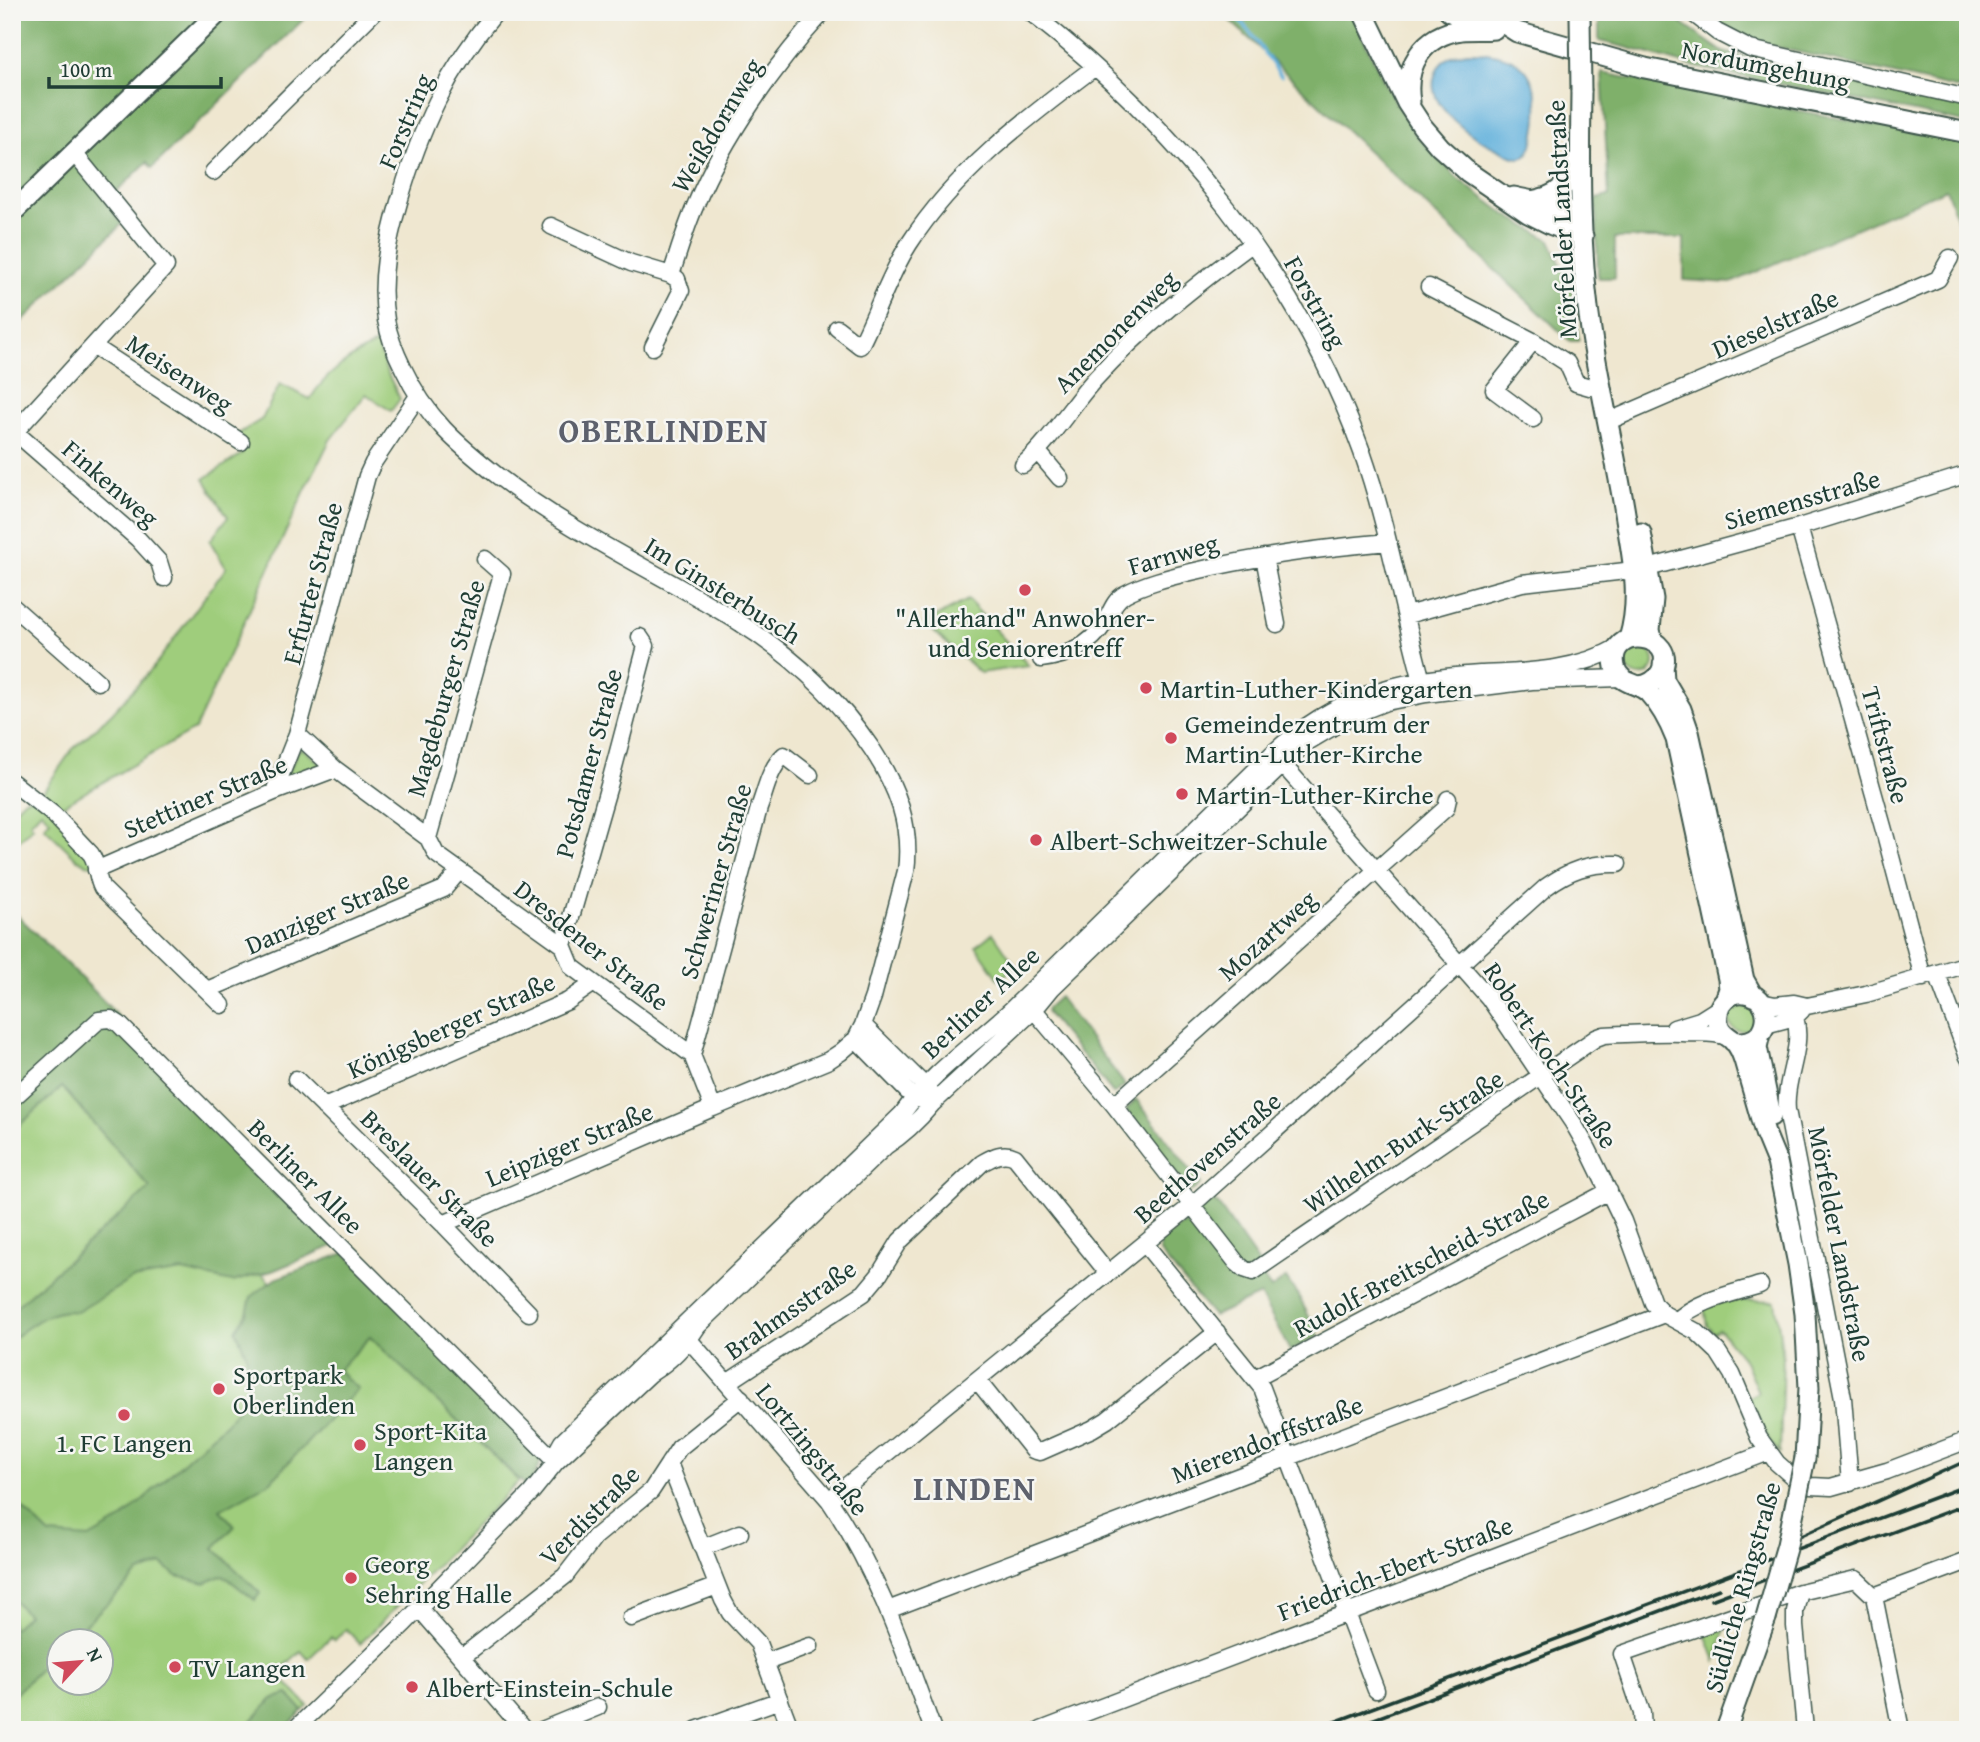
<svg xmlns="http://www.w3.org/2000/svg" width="1980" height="1742" viewBox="0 0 1980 1742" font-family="'Gentium Book Plus',serif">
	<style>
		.green { fill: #9fcd7b; stroke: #5f8558; stroke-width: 2; fill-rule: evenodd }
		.forest { fill: #7fb06b; stroke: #4f7650; stroke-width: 2 }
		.water { fill: #62b1dc; stroke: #407788; stroke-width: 2 }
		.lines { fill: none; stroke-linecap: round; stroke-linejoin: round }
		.stream { stroke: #62b1dc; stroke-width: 3.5 }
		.minor-casing { stroke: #3e564b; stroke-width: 19 }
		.major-casing { stroke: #3e564b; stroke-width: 23 }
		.minor { stroke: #fff; stroke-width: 16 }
		.major { stroke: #fff; stroke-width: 19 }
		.rail { stroke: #1f3d34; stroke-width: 3.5 }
		.major-bridge-casing { stroke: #3e564b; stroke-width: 23; stroke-linecap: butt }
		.major-bridge { stroke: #fff; stroke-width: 19 }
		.poi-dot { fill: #d1495b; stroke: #f6f6f2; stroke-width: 2.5 }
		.labels { text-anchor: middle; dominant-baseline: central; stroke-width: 5; stroke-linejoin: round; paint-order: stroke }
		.street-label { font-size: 26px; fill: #1f3d34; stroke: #f6f6f2 }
		.poi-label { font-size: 26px; fill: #1f3d34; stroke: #f6f6f2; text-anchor: start }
		.district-label { font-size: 33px; font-weight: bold; letter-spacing: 2px; fill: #5d616d; stroke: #f6f6f2 }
	</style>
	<rect width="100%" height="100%" fill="#f6f6f2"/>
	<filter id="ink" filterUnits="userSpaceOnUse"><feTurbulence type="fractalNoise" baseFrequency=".0143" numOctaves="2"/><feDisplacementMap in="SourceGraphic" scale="14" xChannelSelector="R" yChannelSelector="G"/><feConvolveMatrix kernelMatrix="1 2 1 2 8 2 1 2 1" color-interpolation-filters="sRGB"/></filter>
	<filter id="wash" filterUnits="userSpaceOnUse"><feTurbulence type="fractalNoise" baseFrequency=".00686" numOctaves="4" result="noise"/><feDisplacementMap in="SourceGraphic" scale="28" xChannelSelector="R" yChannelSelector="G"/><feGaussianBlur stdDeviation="1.57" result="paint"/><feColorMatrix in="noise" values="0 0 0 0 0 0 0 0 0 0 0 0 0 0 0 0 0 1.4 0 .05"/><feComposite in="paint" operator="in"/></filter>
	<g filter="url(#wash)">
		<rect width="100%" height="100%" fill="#efe7d0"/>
		<path class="green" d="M 377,343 L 386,370 L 400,399 L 391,411 L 366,394 L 330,440 L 305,490 L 195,729 L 60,807 L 110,860 L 88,865 L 77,859 L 44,827 L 50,820 L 41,811 L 30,823 L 33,827 L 12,847 L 12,812 L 25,799 L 40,796 L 72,750 L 112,713 L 152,669 L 226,568 L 210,541 L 228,517 L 204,479 L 242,454 L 234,441 L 238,434 L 262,419 L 280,384 L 310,399 C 326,373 350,357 377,343 Z
			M 968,600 L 1029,666 L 980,673 L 924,623 Z
			M1626 662a14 14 0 1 1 28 0a14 14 0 1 1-28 0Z
			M 300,749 L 303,749 L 321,764 L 321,767 L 290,781 L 286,778 L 297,753 Z
			M 993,933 L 1016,967 L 999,979 L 976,946 Z
			M1728 1017a14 14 0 1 1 28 0a14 14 0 1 1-28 0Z
			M 51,1067 L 341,1352 L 364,1331 L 464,1426 L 519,1481 L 360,1644 L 346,1629 L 335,1640 L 331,1637 L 308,1659 L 301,1651 L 277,1673 L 308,1706 L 283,1730 L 12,1730 L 12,1104 ZM 60,1640 L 102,1640 L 102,1682 L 60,1682 Z
			M 1750,1300 L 1775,1301 L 1783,1356 L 1780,1453 L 1770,1442 L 1748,1398 L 1758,1392 L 1745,1361 L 1719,1329 L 1714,1333 L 1707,1326 L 1704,1308 L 1722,1302 Z
			M 1726,1624 L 1716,1661 L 1705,1631 Z"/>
		<path class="forest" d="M 12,12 L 311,12 L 152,168 L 147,162 L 106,202 L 122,224 L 12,331 Z
			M 1221,12 L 1351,12 L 1386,86 L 1415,134 L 1457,178 L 1505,214 L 1550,240 L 1573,292 L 1579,341 L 1570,341 Z
			M 1599,12 L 1665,12 L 1723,52 L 1901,93 L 1968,106 L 1968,123 L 1691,66 L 1629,48 L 1599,41 Z
			M 1701,12 L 1968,12 L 1968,91 L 1759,43 L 1724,29 Z
			M 1602,73 L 1968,143 L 1968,246 L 1946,189 L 1731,283 L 1684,280 L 1684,238 L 1615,238 L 1615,278 L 1598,278 L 1596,199 L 1609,196 Z
			M 12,910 L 94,991 L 336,1245 L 272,1271 L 232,1282 L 182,1271 L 132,1279 L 77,1312 C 52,1307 31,1325 12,1339 L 12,1310 L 150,1188 L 62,1087 L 12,1132 Z
			M 1059,997 L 1125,1085 L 1114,1094 L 1046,1012 L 1047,1008 Z
			M 1136,1099 L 1201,1184 L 1192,1191 L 1188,1190 L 1126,1110 Z
			M 1208,1201 L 1212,1201 L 1217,1203 L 1265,1272 L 1261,1274 L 1271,1289 L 1286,1278 L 1299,1297 L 1319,1336 L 1290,1351 L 1260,1295 L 1213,1316 L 1159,1251 L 1160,1241 L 1182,1224 L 1200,1227 L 1199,1209 Z
			M 345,1253 L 544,1449 L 539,1466 L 528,1488 L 370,1337 L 338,1370 L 358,1389 L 270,1482 L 220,1510 L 235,1526 L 214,1548 L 260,1593 L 255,1600 L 223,1575 L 205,1583 L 177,1576 L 162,1564 L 139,1573 L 69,1640 L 60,1640 L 59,1650 L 12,1697 L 12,1630 L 28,1615 L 12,1599 L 12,1493 L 23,1509 L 50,1535 L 89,1538 L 122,1519 L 227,1422 L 241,1403 L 246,1389 L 249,1374 L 246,1354 L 236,1330 L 247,1313 L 251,1297 L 275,1279 Z
			M 288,1694 L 303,1711 L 283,1730 L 243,1730 L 272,1699 Z"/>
		<path class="water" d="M 1468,52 C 1487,52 1514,55 1527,72 C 1533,80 1536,92 1537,102 C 1538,115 1536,158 1519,158 C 1513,158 1505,153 1499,150 C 1475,139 1424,107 1435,75 C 1440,59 1453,54 1468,52 Z"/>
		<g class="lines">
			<path class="stream" d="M 1232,12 L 1249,31 L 1281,76"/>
		</g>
	</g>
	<g filter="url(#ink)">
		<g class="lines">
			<g class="minor-casing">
				<path id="minor" d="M 1030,12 C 1176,126 1299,276 1362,452 C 1389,529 1402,610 1424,688
					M 1691,12 L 1717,32 L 1750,49 L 1968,98
					M 213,172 L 374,12
					M 551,226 L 631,263 L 671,275 L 677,279 L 681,291 L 653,347
					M 671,275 C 679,251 686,226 696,204 C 724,137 774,66 823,12
					M 1429,287 L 1533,341 L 1567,363 L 1576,383 L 1590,387 L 1601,386
					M 837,328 L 860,346 C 877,313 889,275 909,244 C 956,171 1026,119 1095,67
					M 1533,341 L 1494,390 L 1533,419
					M 93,346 L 241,442
					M 1609,421 L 1938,279 L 1950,258
					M 15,432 L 138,539 L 159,562 L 164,578
					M 12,435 L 166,266 L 74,153
					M 1038,452 L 1060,478
					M 1023,465 C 1051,440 1070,407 1095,379 C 1142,327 1197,284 1253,243
					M 1799,527 L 1885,834 L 1923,978
					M 1264,557 L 1277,624
					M 1648,568 L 1799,527 L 1968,474
					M 12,606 L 98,682
					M 1407,615 L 1522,583 L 1634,570
					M 1041,659 C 1067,656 1089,647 1104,624 C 1111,613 1113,601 1125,594 C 1145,583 1170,577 1191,572 C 1256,556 1322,548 1388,542
					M 297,734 L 335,769 L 428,838 L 436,854 L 563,945 L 572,967 L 692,1055 L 713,1108 L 829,1060 L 841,1052 L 856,1039 L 863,1025 L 873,997 L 906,871 C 912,825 897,787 872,749 C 837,697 790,654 737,621 C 658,572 573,534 499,477 C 456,443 427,419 403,368 C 395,352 389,337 386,320 C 379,280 388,240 399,202 C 420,130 447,69 496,12
					M 1277,758 L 1489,998 L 1573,1123 L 1588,1149 L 1623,1221 L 1653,1303 L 1664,1314 L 1697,1332 L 1718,1352 L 1732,1374 L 1759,1438 L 1777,1463 L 1794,1478 L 1803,1483 L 1811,1486 L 1831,1487 L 1887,1471 L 1968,1440
					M 12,782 L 54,815 L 91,854 C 98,865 96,877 102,888 L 222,1005
					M 274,792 L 297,734 L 367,476 L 373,463 L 418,396
					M 428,838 L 502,574 L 485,559
					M 96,870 L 274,792 L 335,769
					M 563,945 L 610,782 L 646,646 L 640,637
					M 1937,974 L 1968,1057
					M 207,990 L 444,889 L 459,871
					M 1761,1002 L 1775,1005 L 1794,1003 L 1807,1006 L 1866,994 L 1968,964
					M 1034,1010 L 1114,1105 L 1237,1263 L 1244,1269 L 1253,1272 L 1596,1038 L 1604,1035 C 1631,1034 1656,1032 1683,1033 C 1698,1034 1712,1031 1727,1037
					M 1795,1017 C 1804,1048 1784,1078 1787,1110 L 1843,1398 L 1850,1483
					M 863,1025 L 931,1092
					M 1765,1025 L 1795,1017 L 1802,1010
					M 1674,1028 L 1700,1020 L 1719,1008
					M 856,1039 L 911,1095 L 923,1100
					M 692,1055 L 759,808 C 766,790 769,769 784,755 L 810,775
					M 296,1079 L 443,1224 L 529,1313
					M 12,1099 L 99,1020 L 111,1019 L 119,1024 L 556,1462
					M 1114,1105 L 1446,808 L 1448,799
					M 324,1107 L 568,1001 L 594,983
					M 443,1224 L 713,1108
					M 1145,1244 L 1262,1388 L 1376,1690
					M 1677,1321 C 1695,1301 1735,1293 1760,1285
					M 684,1334 L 829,1500 C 877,1570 904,1650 933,1730
					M 1255,1378 L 1609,1191
					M 977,1380 L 1033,1450 L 1040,1452 L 1092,1429 L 1107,1420 L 1217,1332
					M 727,1383 L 864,1293 L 879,1275 L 900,1241 L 982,1163 C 993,1157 1003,1151 1015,1157 L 1108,1273
					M 557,1451 L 562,1442 L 902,1114 C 931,1073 974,1044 1011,1010 L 1273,753 C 1336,696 1396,679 1480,674 C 1528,672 1577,671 1620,646
					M 669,1463 L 723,1600 L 730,1613 L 758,1643 L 791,1730
					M 829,1500 L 1192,1205 L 1546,887 C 1569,870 1589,863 1618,864
					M 702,1548 L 740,1533
					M 1800,1592 L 1795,1611 L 1795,1626 L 1805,1730
					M 1874,1596 L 1901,1730
					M 1874,1596 L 1968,1561
					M 419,1608 L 524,1730
					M 888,1610 L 1664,1314
					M 631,1618 L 717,1586
					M 462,1657 L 565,1576 L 595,1537 L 651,1491 L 679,1448 L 741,1398
					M 766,1662 L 810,1646
					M 294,1730 L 405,1623 L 531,1493 L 556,1462 L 650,1374 C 669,1362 686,1345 698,1326 L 886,1146 C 905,1134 919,1120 933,1103 L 1034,1010 L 1052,988 L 1304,744 L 1341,722 L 1363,711 L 1386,702 L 1426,694 L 1532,681 L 1621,678
					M 542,1730 L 598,1707
					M 696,1730 L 780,1700
					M 1041,1730 L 1768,1452
					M 1643,1730 L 1642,1713 L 1622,1654 L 1800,1592 L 1856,1579 L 1874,1596"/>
			</g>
			<g class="major-casing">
				<path id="major" d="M 1363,12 L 1407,103 L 1422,126 L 1440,147 L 1468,172 L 1528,213 L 1552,225 L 1583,236
					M 1450,12 L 1485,26
					M 1477,12 L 1498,20 L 1517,32 L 1645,68 L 1968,133
					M 1581,91 C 1580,170 1579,251 1591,330 C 1600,391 1615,452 1625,513 C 1632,556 1642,597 1629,639
					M 1410,102 C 1404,66 1423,35 1461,30 C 1472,29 1483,30 1494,29
					M 1514,197 C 1529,201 1566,205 1575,216 C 1579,220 1580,226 1582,232
					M 1531,201 C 1560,196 1567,186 1578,160
					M 12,213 L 219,12
					M 1641,533 L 1653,599 L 1650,630 L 1653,642
					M 1663,665 L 1664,680 L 1681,709 L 1689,732 L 1744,980 L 1753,996
					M 1639,686 C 1648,685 1656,681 1661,672 C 1681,633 1606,623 1615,667 C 1620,685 1637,682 1648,692 C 1661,706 1669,721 1676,739 L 1728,979 L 1729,989 L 1725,1000
					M 1760,1034 L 1757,1047 L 1771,1116
					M 1733,1041 C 1770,1050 1779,998 1745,993 C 1738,992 1730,995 1725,1000 C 1718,1006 1716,1017 1719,1026 C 1722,1034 1728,1036 1734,1041 C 1739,1046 1742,1054 1744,1060 L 1765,1133 L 1777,1162 L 1798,1264 L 1805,1314 L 1809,1388 L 1805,1458
					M 1726,1730 L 1766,1618"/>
			</g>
			<use href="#minor" class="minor"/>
			<use href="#major" class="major"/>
			<path class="rail" d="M 1783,1544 L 1968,1460
				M 1711,1600 L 1968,1504
				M 1313,1730 L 1968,1485
				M 1345,1730 L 1719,1589"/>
			<g class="major-bridge-casing">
				<path id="major-bridge" d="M 1580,15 L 1581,91
					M 1766,1618 L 1787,1545 L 1805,1458"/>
			</g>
			<use href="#major-bridge" class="major-bridge"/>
		</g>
	</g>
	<g class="poi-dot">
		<circle cx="1025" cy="590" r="7"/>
		<circle cx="1146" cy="688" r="7"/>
		<circle cx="1171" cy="738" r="7"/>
		<circle cx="1182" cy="794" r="7"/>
		<circle cx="1036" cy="840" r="7"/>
		<circle cx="219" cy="1389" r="7"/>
		<circle cx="124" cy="1415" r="7"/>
		<circle cx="360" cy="1445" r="7"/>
		<circle cx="351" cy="1578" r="7"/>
		<circle cx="175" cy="1667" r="7"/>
		<circle cx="412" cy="1687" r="7"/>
	</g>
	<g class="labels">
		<g class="street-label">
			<text transform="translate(1766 65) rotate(11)">Nordumgehung</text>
			<text transform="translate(405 121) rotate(-67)">Forstring</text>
			<text transform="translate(716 125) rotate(-59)">Weißdornweg</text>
			<text transform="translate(1561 219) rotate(-93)">Mörfelder Landstraße</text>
			<text transform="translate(1316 302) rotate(61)">Forstring</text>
			<text transform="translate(1775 323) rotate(-24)">Dieselstraße</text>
			<text transform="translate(1115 331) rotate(-45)">Anemonenweg</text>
			<text transform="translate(180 373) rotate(33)">Meisenweg</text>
			<text transform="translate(111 483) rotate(41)">Finkenweg</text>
			<text transform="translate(1802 499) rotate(-16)">Siemensstraße</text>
			<text transform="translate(1173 554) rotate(-16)">Farnweg</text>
			<text transform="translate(312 583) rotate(-75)">Erfurter Straße</text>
			<text transform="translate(723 590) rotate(32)">Im Ginsterbusch</text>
			<text transform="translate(445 688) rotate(-74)">Magdeburger Straße</text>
			<text transform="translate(1886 745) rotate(75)">Triftstraße</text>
			<text transform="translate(588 763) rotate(-75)">Potsdamer Straße</text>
			<text transform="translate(205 796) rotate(-23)">Stettiner Straße</text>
			<text transform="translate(715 881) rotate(-74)">Schweriner Straße</text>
			<text transform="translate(327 912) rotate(-23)">Danziger Straße</text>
			<text transform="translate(1267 935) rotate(-42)">Mozartweg</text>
			<text transform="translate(592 945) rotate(39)">Dresdener Straße</text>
			<text transform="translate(980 1002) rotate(-43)">Berliner Allee</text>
			<text transform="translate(451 1025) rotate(-24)">Königsberger Straße</text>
			<text transform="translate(1551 1055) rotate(56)">Robert-Koch-Straße</text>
			<text transform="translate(1403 1141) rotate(-34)">Wilhelm-Burk-Straße</text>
			<text transform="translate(569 1144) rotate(-23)">Leipziger Straße</text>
			<text transform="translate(1207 1157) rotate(-41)">Beethovenstraße</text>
			<text transform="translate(306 1176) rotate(45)">Berliner Allee</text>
			<text transform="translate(430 1178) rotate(45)">Breslauer Straße</text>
			<text transform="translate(1840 1244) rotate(79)">Mörfelder Landstraße</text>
			<text transform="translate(1421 1263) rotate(-28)">Rudolf-Breitscheid-Straße</text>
			<text transform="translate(790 1309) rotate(-35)">Brahmsstraße</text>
			<text transform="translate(1267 1439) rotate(-21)">Mierendorffstraße</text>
			<text transform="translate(813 1449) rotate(51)">Lortzingstraße</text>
			<text transform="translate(589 1515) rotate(-45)">Verdistraße</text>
			<text transform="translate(1395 1568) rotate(-21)">Friedrich-Ebert-Straße</text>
			<text transform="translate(1742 1587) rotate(-74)">Südliche Ringstraße</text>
		</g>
		<g class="poi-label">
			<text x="1025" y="617" text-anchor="middle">"Allerhand" Anwohner-<tspan x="1025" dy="30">und Seniorentreff</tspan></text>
			<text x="1160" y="688">Martin-Luther-Kindergarten</text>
			<text x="1185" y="723">Gemeindezentrum der<tspan x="1185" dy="30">Martin-Luther-Kirche</tspan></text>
			<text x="1196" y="794">Martin-Luther-Kirche</text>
			<text x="1050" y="840">Albert-Schweitzer-Schule</text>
			<text x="233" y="1374">Sportpark<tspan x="233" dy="30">Oberlinden</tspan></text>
			<text x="374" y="1430">Sport-Kita<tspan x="374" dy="30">Langen</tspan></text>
			<text x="124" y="1442" text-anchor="middle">1. FC Langen</text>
			<text x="365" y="1563">Georg<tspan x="365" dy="30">Sehring Halle</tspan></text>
			<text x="189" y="1667">TV Langen</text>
			<text x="426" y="1687">Albert-Einstein-Schule</text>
		</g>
		<g class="district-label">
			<text x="664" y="430">OBERLINDEN</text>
			<text x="975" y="1488">LINDEN</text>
		</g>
	</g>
	<rect width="1980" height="1742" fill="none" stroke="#f6f6f2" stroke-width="42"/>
	<g transform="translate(80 1662) rotate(64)"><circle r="33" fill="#f6f6f2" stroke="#a0aca6" stroke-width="2"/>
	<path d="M0-5L12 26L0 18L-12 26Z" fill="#d1495b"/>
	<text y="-10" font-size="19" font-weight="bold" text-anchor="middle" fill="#1f3d34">N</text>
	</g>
	<path d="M49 77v10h172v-10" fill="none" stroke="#1f3d34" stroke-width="3.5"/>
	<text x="60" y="77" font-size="21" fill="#1f3d34" stroke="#f6f6f2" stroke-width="5" paint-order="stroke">100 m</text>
</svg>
